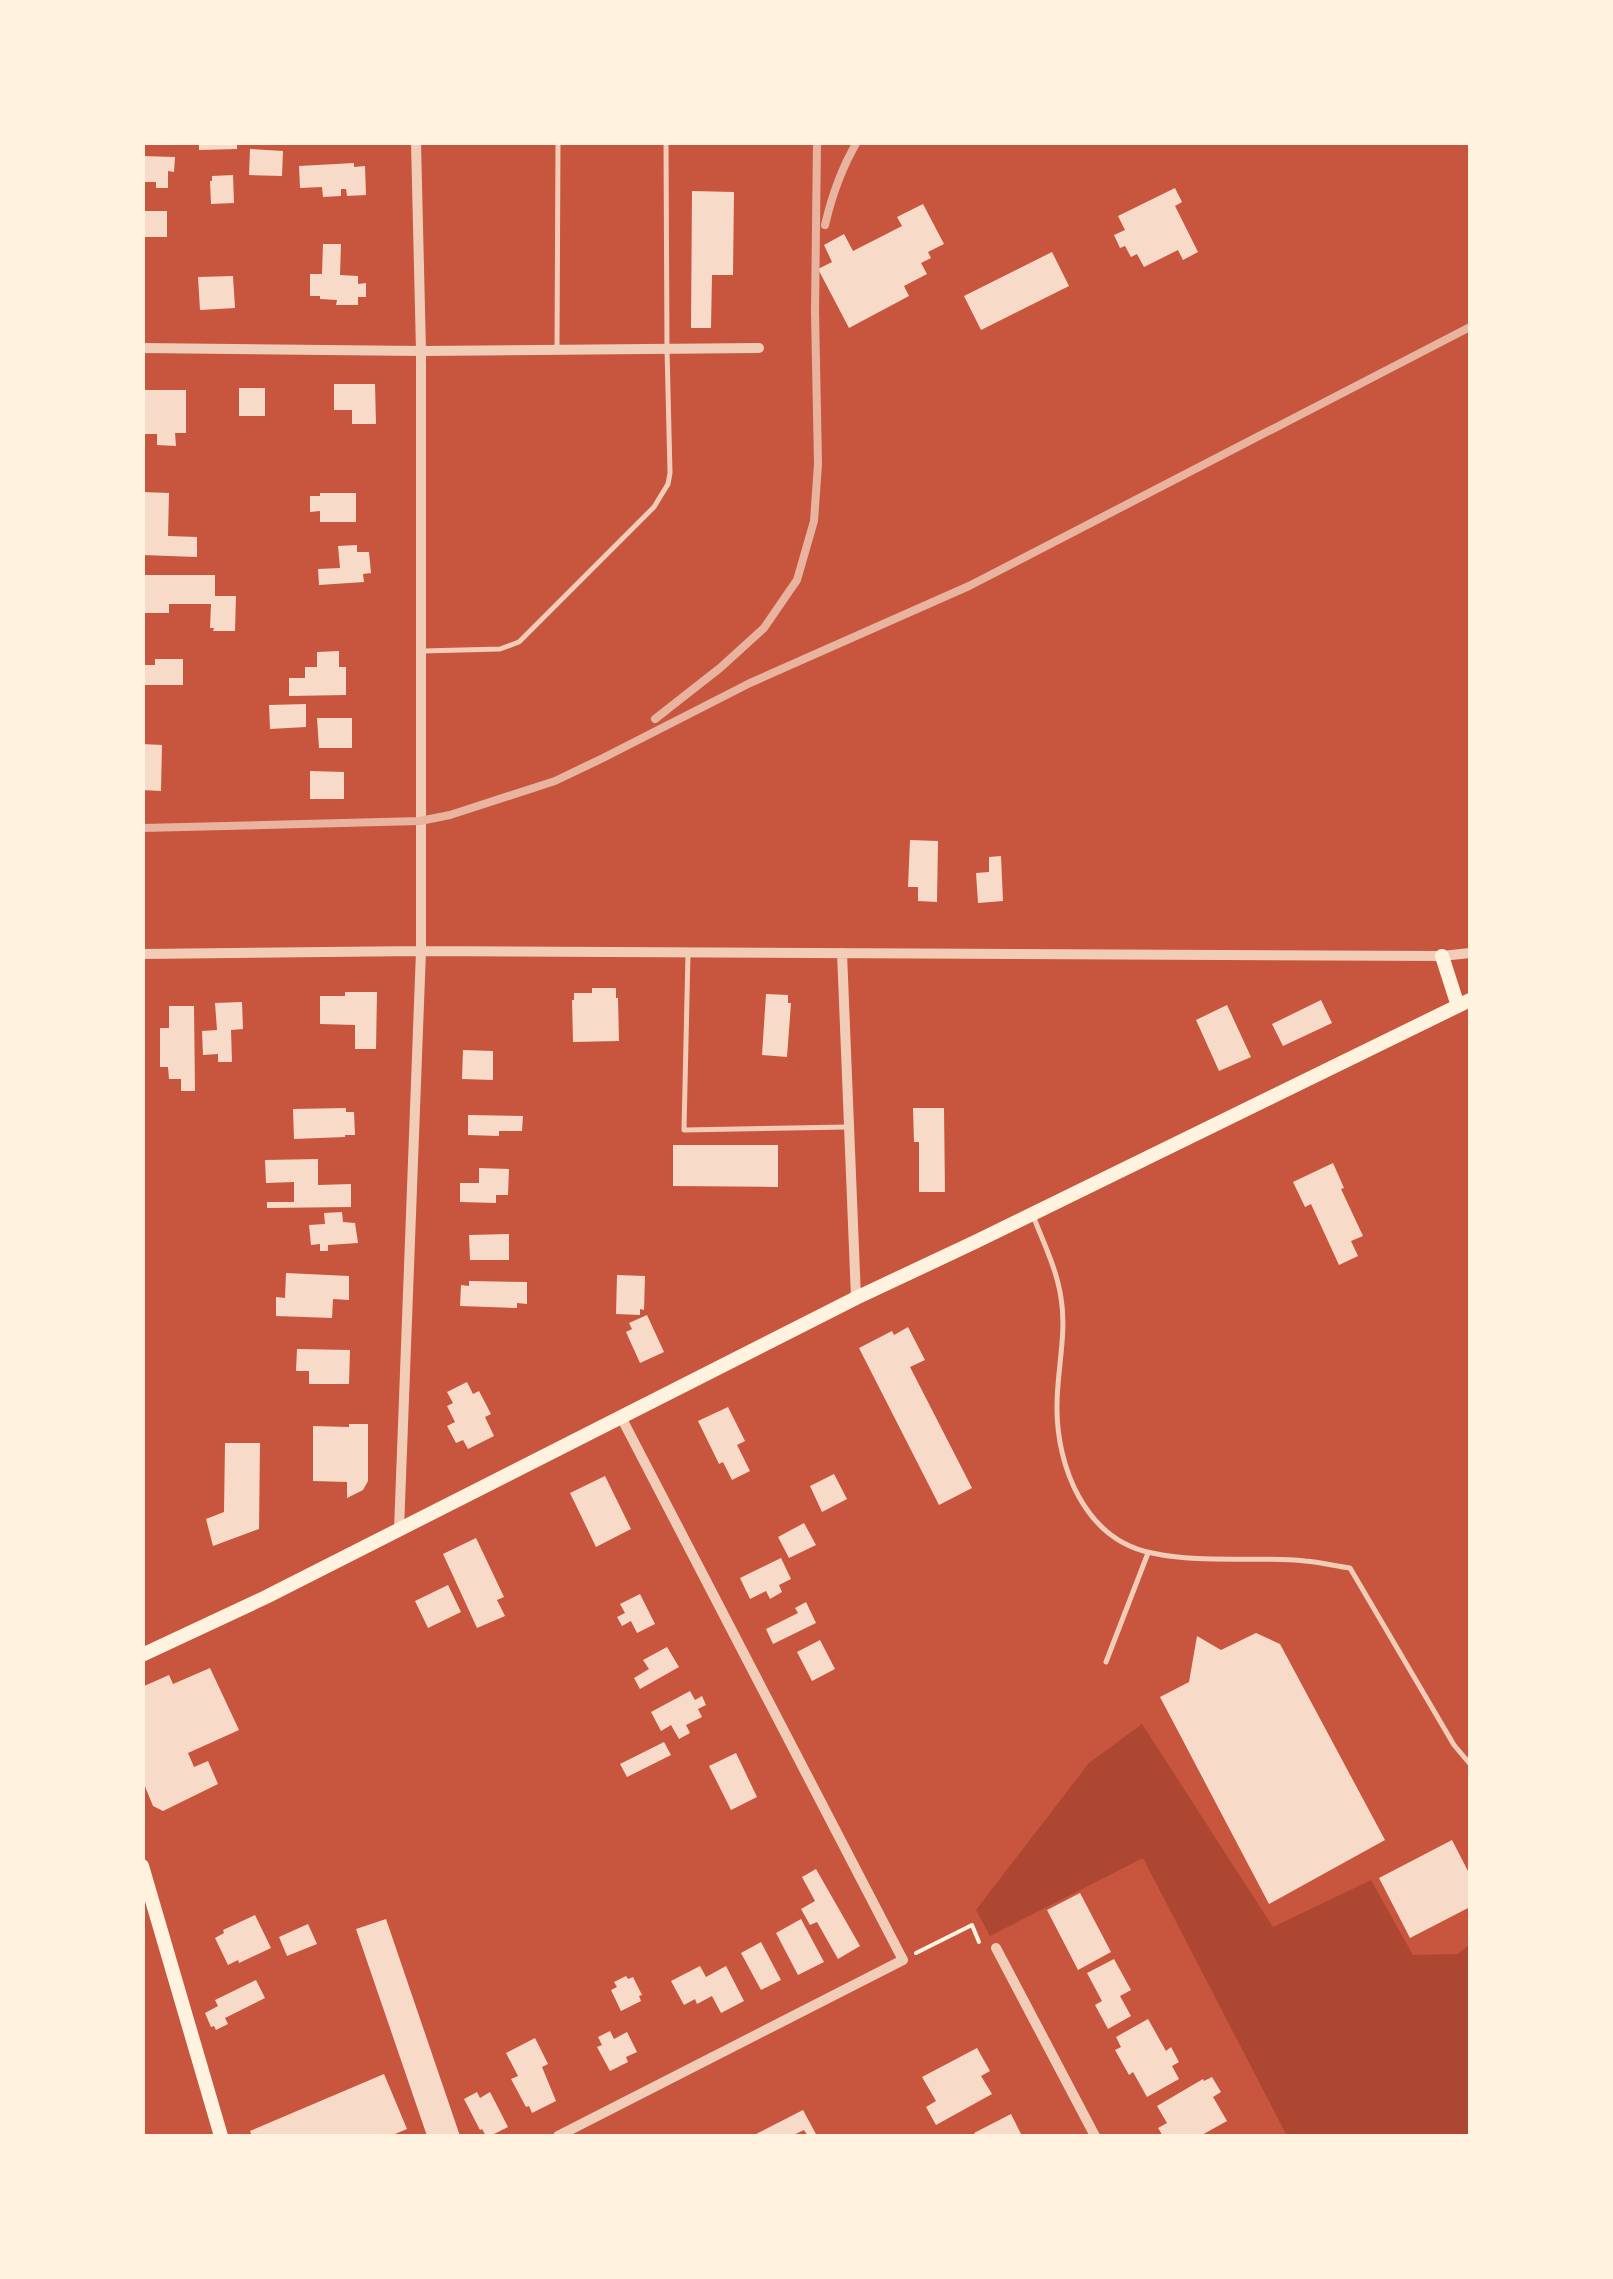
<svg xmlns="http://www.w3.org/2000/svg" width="1613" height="2279" viewBox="0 0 1613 2279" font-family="Poppins,sans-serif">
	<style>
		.green { fill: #ae4732 }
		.building { fill: #f7dbc8 }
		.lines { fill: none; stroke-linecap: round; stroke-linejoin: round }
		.path { stroke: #fff3e0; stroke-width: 4 }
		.service { stroke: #f1ccb7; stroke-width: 5 }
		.minor { stroke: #f1ccb7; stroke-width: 10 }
		.secondary { stroke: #fff3e0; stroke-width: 14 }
		.rail { stroke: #e9b49f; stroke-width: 8 }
	</style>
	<rect width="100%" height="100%" fill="#c8553d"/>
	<path class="green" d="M 1142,1724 L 1273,1927 L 1371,1880 L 1413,1955 L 1458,1954 L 1470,1944 L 1470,2136 L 1287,2136 L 1143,1858 L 990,1936 L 976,1910 L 1089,1763 Z"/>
	<path class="building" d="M 199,142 L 237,142 L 237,149 L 199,150 Z
		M 250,149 L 283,151 L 282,176 L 249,175 Z
		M 142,156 L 175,157 L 174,172 L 168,171 L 168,188 L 156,188 L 156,182 L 142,182 Z
		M 354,163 L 354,167 L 365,166 L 366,195 L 347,196 L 346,189 L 341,189 L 341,196 L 323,197 L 322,187 L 300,188 L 299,166 Z
		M 233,175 L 234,203 L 211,204 L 210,181 L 212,181 L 212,176 Z
		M 1175,188 L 1182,202 L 1175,206 L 1198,252 L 1183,260 L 1178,250 L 1144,267 L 1137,254 L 1131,257 L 1125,246 L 1120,248 L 1114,235 L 1125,230 L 1118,216 Z
		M 692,191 L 734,192 L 733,275 L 712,275 L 711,328 L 691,328 Z
		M 923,204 L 944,244 L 928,252 L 931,258 L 921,263 L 927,274 L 904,286 L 909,296 L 849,328 L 818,269 L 832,262 L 824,245 L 844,234 L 853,251 L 902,226 L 897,217 Z
		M 142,211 L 167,211 L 167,237 L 142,237 Z
		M 323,244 L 341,244 L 340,275 L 358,276 L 358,284 L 366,283 L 366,297 L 358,297 L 358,305 L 336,305 L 337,300 L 320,299 L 320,296 L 310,296 L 310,274 L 322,274 Z
		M 1052,252 L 1069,286 L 981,330 L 964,296 Z
		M 233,276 L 235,308 L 200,310 L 198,277 Z
		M 334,384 L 375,384 L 376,424 L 352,424 L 352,410 L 334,410 Z
		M 239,388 L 265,388 L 265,416 L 239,416 Z
		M 142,390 L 186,390 L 186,433 L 175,433 L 176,446 L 157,445 L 157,434 L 142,434 Z
		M 142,492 L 169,493 L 168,536 L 197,537 L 197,557 L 142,555 Z
		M 320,493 L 356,493 L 356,522 L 320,522 L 320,511 L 310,512 L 310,496 L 320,496 Z
		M 357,545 L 357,552 L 369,552 L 371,573 L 363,574 L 364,582 L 319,585 L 318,569 L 340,568 L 338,546 Z
		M 142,575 L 215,575 L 215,596 L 236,596 L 235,631 L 213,631 L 214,628 L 210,628 L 211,604 L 169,604 L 169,613 L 142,613 Z
		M 339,651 L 339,667 L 346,667 L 346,695 L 289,696 L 289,678 L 305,678 L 305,667 L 317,667 L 317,652 Z
		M 155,659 L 183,659 L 183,685 L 142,685 L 142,665 L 155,665 Z
		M 306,704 L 306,727 L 270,729 L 269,705 Z
		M 317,718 L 352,718 L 352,748 L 319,748 Z
		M 142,744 L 162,745 L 161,791 L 142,790 Z
		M 310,771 L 344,772 L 344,799 L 310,799 Z
		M 910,840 L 938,841 L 937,902 L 918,901 L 918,887 L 908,887 Z
		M 1001,856 L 1003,901 L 978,903 L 976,873 L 989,872 L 989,857 Z
		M 592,988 L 616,988 L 616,998 L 618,998 L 619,1041 L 573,1042 L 572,1000 L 574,1000 L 574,993 L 592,993 Z
		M 345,992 L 377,992 L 376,1049 L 355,1049 L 355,1025 L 320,1024 L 320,996 L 345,996 Z
		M 766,994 L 788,995 L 788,1003 L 791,1003 L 787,1057 L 762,1055 Z
		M 1321,1000 L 1332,1023 L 1283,1046 L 1272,1024 Z
		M 242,1002 L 243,1029 L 231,1030 L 232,1062 L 218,1062 L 218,1054 L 203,1055 L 202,1031 L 217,1030 L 215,1003 Z
		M 1227,1005 L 1251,1057 L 1219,1071 L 1196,1020 Z
		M 169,1006 L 194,1006 L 195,1091 L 181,1091 L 181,1079 L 169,1079 L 168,1067 L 160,1067 L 160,1028 L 169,1028 Z
		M 463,1050 L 493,1051 L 493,1080 L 462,1079 Z
		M 346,1108 L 346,1112 L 354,1112 L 355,1135 L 345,1135 L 345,1137 L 294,1139 L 293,1109 Z
		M 913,1108 L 944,1108 L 945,1192 L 919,1192 L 919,1142 L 914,1142 Z
		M 468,1115 L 523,1116 L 522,1131 L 499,1131 L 499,1136 L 468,1135 Z
		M 673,1145 L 778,1145 L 778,1187 L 673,1186 Z
		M 318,1159 L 318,1185 L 351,1184 L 351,1207 L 267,1208 L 267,1202 L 294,1202 L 294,1182 L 266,1183 L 265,1160 Z
		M 1333,1163 L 1344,1188 L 1341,1189 L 1363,1236 L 1351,1241 L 1358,1256 L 1339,1265 L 1311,1204 L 1305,1207 L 1293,1182 Z
		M 479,1168 L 509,1169 L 508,1195 L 496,1195 L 496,1203 L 460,1202 L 460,1183 L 479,1183 Z
		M 342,1212 L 343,1222 L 355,1223 L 358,1243 L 328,1245 L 328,1251 L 320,1251 L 320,1244 L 311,1245 L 309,1225 L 325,1224 L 324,1213 Z
		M 509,1234 L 509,1260 L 470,1260 L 469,1235 Z
		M 286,1273 L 349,1276 L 349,1300 L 333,1299 L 332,1318 L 276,1316 L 276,1297 L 285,1298 Z
		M 617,1275 L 645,1276 L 644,1310 L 640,1309 L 640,1315 L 616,1314 Z
		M 469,1281 L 527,1282 L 527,1304 L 517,1303 L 517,1308 L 460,1306 L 461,1285 L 469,1286 Z
		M 647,1315 L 664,1352 L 640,1363 L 626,1332 L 632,1329 L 629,1323 Z
		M 908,1327 L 925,1360 L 910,1367 L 972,1488 L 939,1505 L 859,1348 L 892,1331 L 894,1335 Z
		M 297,1349 L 350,1350 L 349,1384 L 309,1384 L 309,1371 L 296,1371 Z
		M 467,1382 L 473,1394 L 479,1391 L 491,1414 L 485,1417 L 494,1436 L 468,1449 L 463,1440 L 456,1443 L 447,1426 L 455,1422 L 447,1406 L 453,1403 L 447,1392 Z
		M 728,1407 L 745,1441 L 737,1445 L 750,1471 L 732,1480 L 723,1462 L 719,1464 L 698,1421 Z
		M 349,1424 L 368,1424 L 368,1481 L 363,1490 L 347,1498 L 347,1482 L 313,1481 L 313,1426 L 349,1427 Z
		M 225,1443 L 260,1443 L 259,1529 L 213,1546 L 206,1519 L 224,1512 Z
		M 834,1474 L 847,1499 L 822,1512 L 810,1486 Z
		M 605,1476 L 631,1529 L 596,1547 L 570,1493 Z
		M 804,1523 L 816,1545 L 789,1558 L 778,1537 Z
		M 476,1538 L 504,1597 L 497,1600 L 505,1616 L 477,1628 L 443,1554 Z
		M 781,1558 L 791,1579 L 779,1585 L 782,1592 L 770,1599 L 766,1591 L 750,1599 L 740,1578 Z
		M 448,1585 L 461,1612 L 428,1628 L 415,1601 Z
		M 640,1594 L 655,1624 L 637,1633 L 631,1621 L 622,1626 L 617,1617 L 625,1613 L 620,1604 Z
		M 806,1602 L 816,1623 L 773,1644 L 766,1629 L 798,1613 L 795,1608 Z
		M 1256,1633 L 1280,1644 L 1385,1840 L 1269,1904 L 1160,1697 L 1189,1682 L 1197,1636 L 1221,1650 Z
		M 820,1640 L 835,1669 L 812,1681 L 797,1652 Z
		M 667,1647 L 679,1667 L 640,1689 L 634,1678 L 649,1669 L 643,1660 Z
		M 210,1668 L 239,1730 L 188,1753 L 194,1767 L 208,1761 L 218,1784 L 163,1811 L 153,1806 L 142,1779 L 142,1687 L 169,1675 L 173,1684 Z
		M 690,1691 L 695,1700 L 702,1696 L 706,1705 L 698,1709 L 702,1717 L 686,1725 L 690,1733 L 679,1739 L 671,1725 L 661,1731 L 651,1712 Z
		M 664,1742 L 671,1755 L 627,1777 L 620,1764 Z
		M 736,1753 L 757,1797 L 731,1810 L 709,1766 Z
		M 1452,1840 L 1470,1875 L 1470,1907 L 1410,1938 L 1379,1878 Z
		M 816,1869 L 860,1946 L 838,1959 L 817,1922 L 810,1925 L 801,1909 L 815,1901 L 802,1877 Z
		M 1080,1893 L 1111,1952 L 1078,1970 L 1047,1910 Z
		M 255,1915 L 271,1948 L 239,1963 L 238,1960 L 228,1965 L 215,1938 L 224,1933 L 223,1930 Z
		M 386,1919 L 460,2136 L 427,2136 L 356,1929 Z
		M 801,1919 L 824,1962 L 798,1975 L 776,1933 Z
		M 308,1924 L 317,1944 L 287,1956 L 279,1937 Z
		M 761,1942 L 781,1980 L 761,1990 L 741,1953 Z
		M 1114,1959 L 1131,1990 L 1120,1996 L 1131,2016 L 1108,2029 L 1095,2005 L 1102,2001 L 1087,1973 Z
		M 700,1966 L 706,1977 L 726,1966 L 744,2001 L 721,2013 L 712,1996 L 697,2004 L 695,1999 L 684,2005 L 671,1981 Z
		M 626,1976 L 628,1979 L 633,1977 L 642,1995 L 639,1996 L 641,2001 L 621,2011 L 611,1990 L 617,1987 L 614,1982 Z
		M 256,1980 L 265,1998 L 225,2018 L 228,2024 L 216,2030 L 214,2026 L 211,2027 L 205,2013 L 218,2006 L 215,2000 Z
		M 1148,2019 L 1166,2051 L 1171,2047 L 1179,2062 L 1172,2066 L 1179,2079 L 1147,2097 L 1133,2072 L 1129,2075 L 1115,2050 L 1121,2047 L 1116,2037 Z
		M 610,2031 L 614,2039 L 627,2032 L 637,2052 L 626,2057 L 628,2062 L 610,2071 L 597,2047 L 602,2045 L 598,2037 Z
		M 535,2038 L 548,2064 L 542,2067 L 556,2101 L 532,2113 L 529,2106 L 526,2107 L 511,2079 L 518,2076 L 506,2053 Z
		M 977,2048 L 990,2071 L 981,2076 L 992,2094 L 936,2125 L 926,2107 L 936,2101 L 922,2077 Z
		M 384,2074 L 407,2129 L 390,2136 L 252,2136 L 250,2131 Z
		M 1212,2077 L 1221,2092 L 1213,2097 L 1227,2121 L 1200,2136 L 1163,2136 L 1158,2128 L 1167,2123 L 1157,2106 L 1203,2079 L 1204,2081 Z
		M 477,2092 L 480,2098 L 490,2092 L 508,2127 L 490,2136 L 486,2136 L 482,2129 L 480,2130 L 464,2099 Z
		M 803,2110 L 817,2136 L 808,2136 L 804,2130 L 791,2136 L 752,2136 Z
		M 1011,2114 L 1022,2136 L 977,2136 L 974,2133 Z"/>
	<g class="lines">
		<path class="path" d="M 916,1953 L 972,1925 L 979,1942"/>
		<path class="service" d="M 557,349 L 558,142
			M 423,651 L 500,649 L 519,642 L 654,507 L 668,484 L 670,473 L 667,349 L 666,142
			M 688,953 L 684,1130 L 847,1127
			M 1034,1218 C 1044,1244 1057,1270 1061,1298 C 1067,1333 1057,1370 1057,1405 C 1056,1466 1085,1540 1152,1553 C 1202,1564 1254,1556 1305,1561 C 1320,1562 1335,1566 1350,1568 L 1454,1745 L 1470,1764
			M 1106,1662 L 1148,1553"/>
		<path class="minor" d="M 142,348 L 421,351 L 759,348
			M 842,953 L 856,1298
			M 142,954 L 421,951 L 1442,956 L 1470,953
			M 399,1530 L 421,951 L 421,351 L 416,142
			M 996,1948 L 1095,2136
			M 558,2136 L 903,1960 L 621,1417"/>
		<path class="secondary" d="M 1442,956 L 1458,1006
			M 142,1655 L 266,1597 L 856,1298 L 975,1242 L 1470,1000
			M 142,1866 L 221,2136"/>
		<path class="rail" d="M 825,225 C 832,195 841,169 857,142
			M 655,719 L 720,668 L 764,628 L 797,580 L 814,521 L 818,464 L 815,312 L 817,142
			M 142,828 L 420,821 L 450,815 L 555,781 L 603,758 L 750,683 L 969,586 L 1470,327"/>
	</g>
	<rect width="1613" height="2279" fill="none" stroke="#fff3e0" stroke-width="290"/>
</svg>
